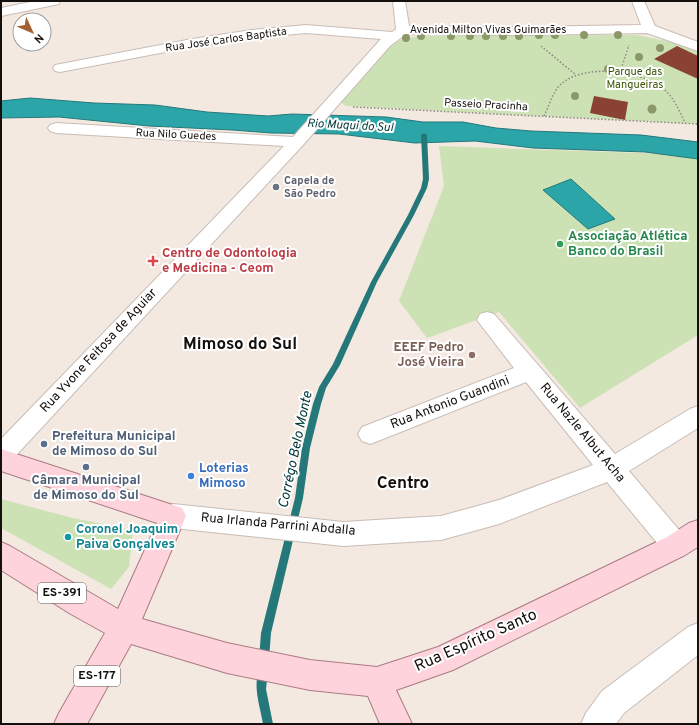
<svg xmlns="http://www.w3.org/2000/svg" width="699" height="725" viewBox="0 0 699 725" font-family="Overpass,sans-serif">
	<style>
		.green { fill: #cce2b5 }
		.water { fill: #2ca5a8; stroke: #24787a }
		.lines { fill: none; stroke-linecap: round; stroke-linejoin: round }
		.stream { fill: #24787a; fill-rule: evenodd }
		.building { fill: #8a4235 }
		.minor-casing { stroke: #c8bdb6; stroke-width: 2 }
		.major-casing { stroke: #ab7b83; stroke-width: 2 }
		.path { stroke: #8d8680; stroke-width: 1.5; stroke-dasharray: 1.5 2; stroke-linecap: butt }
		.minor { fill: #fff; fill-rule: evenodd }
		.major { fill: #fed3db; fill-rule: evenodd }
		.tree { fill: #8d9869 }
		.worship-dot { fill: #6b7280; stroke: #fff; stroke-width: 1.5 }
		.leisure-dot { fill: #2e9e5b; stroke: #fff; stroke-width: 1.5 }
		.health-dot { fill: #e0444e; stroke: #fff; stroke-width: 1.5 }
		.education-dot { fill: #8d6e63; stroke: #fff; stroke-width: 1.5 }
		.service-dot { fill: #5c6f8a; stroke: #fff; stroke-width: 1.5 }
		.shop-dot { fill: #3f7fe0; stroke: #fff; stroke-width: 1.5 }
		.culture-dot { fill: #0f9aa8; stroke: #fff; stroke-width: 1.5 }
		.labels { text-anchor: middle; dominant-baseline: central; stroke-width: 4; stroke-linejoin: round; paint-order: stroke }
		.far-street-label { font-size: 11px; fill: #13100d; stroke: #fff }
		.far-park-label { font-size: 11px; fill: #395506; stroke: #fff }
		.far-worship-label { font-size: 11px; font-weight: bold; fill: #5b616d; stroke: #fff; text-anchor: start }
		.far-water-label { font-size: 12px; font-style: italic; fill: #003738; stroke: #fff }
		.shield { fill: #fff; stroke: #5a5856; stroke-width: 1 }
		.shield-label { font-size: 12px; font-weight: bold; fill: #13100d }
		.leisure-label { font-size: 13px; font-weight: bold; fill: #27864d; stroke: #fff; text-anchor: start }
		.health-label { font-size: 13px; font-weight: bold; fill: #be3a42; stroke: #fff; text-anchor: start }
		.education-label { font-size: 13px; font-weight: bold; fill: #785e54; stroke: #fff; text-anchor: end }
		.street-label { font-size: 13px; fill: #13100d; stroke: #fff }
		.service-label { font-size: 13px; font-weight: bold; fill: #4e5e75; stroke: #fff; text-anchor: start }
		.shop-label { font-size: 13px; font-weight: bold; fill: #366cbe; stroke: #fff; text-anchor: start }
		.culture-label { font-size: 13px; font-weight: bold; fill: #0d838f; stroke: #fff; text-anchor: start }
		.water-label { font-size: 14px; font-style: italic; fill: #003738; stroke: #fff }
		.near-street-label { font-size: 16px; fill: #13100d; stroke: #fff }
		.district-label { font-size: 17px; font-weight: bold; fill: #13100d; stroke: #fff }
	</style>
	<rect width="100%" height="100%" fill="#f4e9e1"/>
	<path class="green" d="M 636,35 L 672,42 L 698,52 L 698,124 L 346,106 L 339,101 L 393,43 L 406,38 L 421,36 Z
		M 439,146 L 698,155 L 698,335 L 580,408 L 499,312 L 427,338 L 399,301 L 444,186 Z
		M 1,499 L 73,518 L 133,530 L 129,567 L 111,589 L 1,528 Z"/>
	<path class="water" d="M 30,98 L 94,103 L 155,105 L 207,112 L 268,116 L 292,114 L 386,117 L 423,122 L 463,122 L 496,128 L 531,131 L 641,135 L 698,142 L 698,159 L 645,152 L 533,148 L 475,141 L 415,143 L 339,134 L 271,133 L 232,130 L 149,126 L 59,117 L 1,118 L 1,101 Z
		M 571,179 L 615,219 L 588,229 L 543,190 Z"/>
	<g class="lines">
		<path class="stream" d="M 424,133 L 427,135 L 429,179 L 427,188 L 414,215 L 377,282 L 340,365 L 326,388 L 321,404 L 310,448 L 303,498 L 271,633 L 269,659 L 267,662 L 264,664 L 261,662 L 259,659 L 261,633 L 295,498 L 302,448 L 313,404 L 319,387 L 333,364 L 371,282 L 408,215 L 421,188 L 423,179 L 421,135 Z
			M 263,666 L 266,668 L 268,671 L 266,689 L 273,724 L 263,724 C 260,706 252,685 260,668 Z"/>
	</g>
	<path class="building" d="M 677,46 L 698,56 L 698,79 L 654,59 Z
		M 594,96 L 628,102 L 625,120 L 590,113 Z"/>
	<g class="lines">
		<g class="minor-casing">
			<path id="minor" d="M 35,1 L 60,1 L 59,4 L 1,16 L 1,8 Z
				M 393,1 L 405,1 L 409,26 L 522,27 L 641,25 L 632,1 L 644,1 L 655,26 L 698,42 L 698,51 L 647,33 L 522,35 L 406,34 L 390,46 L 303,145 L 10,462 L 1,466 L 1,439 L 284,146 L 56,133 L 50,131 L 48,128 L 50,125 L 56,123 L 293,137 L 381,39 L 306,33 L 252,38 L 192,47 L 60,72 L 55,71 L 53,68 L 55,65 L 192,39 L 252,30 L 306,25 L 392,32 L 396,29 Z
				M 487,312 L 494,314 L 615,454 L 690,409 L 698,406 L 698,428 L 629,471 L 685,537 L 689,546 L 685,555 L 676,559 L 667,555 L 607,482 L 499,524 L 441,540 L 343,546 L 173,528 L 164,524 L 160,516 L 164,508 L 173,504 L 343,522 L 441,516 L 499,500 L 593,465 L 526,382 L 378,441 L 370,444 L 362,441 L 358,434 L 362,427 L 514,368 L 477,320 L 480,314 Z
				M 698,623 L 698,655 L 624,713 L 616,724 L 581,724 L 586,713 L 602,691 L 688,627 Z"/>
		</g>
		<g class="major-casing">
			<path id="major" d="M 1,449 L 182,508 L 186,516 L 142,619 L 227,643 L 310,660 L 377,667 L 438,647 L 667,537 L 689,523 L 698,520 L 698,547 L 685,555 L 453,670 L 396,690 L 412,724 L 380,724 L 368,696 L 310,690 L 227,673 L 131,644 L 87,724 L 54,724 L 59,713 L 105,633 L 69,613 L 1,570 L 1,542 L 10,546 L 118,609 L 157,523 L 1,471 Z"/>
		</g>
		<path class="path" d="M 541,46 L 576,75
			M 620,72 L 629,45
			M 353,107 L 698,124
			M 544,116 C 549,106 552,94 559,86 C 582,62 644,70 666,91 C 675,100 680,112 685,123"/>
		<use href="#minor" class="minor"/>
		<use href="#major" class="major"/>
	</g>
	<g class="tree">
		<circle cx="539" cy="35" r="4"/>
		<circle cx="555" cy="35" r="4"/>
		<circle cx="584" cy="35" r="4"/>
		<circle cx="618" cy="35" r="4"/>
		<circle cx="421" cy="36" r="4"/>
		<circle cx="451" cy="36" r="4"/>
		<circle cx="470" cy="36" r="4"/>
		<circle cx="486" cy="36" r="4"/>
		<circle cx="503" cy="36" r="4"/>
		<circle cx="519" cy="36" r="4"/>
		<circle cx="406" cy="38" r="4"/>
		<circle cx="660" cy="48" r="4"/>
		<circle cx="639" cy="57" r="4"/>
		<circle cx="608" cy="69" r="4"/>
		<circle cx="575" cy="96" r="4"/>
		<circle cx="652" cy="109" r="4.5"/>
	</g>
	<circle class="worship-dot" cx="276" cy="187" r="4"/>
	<circle class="leisure-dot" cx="560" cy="244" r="4"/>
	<path class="health-dot" d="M151 255h4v4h4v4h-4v4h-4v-4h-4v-4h4z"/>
	<circle class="education-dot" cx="472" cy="355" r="4"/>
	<g class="service-dot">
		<circle cx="44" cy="444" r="4"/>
		<circle cx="86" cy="467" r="4"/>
	</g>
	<circle class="shop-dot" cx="191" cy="476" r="4"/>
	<circle class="culture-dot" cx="68" cy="537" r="4"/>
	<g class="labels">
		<g class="far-street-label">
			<text x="488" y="30">Avenida Milton Vivas Guimarães</text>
			<text transform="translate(226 40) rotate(-8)">Rua José Carlos Baptista</text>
			<text transform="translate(486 105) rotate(3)">Passeio Pracinha</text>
			<text transform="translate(176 135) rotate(3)">Rua Nilo Guedes</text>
		</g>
		<g class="far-park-label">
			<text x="635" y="72">Parque das<tspan x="635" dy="13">Mangueiras</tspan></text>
		</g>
		<g class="far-worship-label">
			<text x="284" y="181">Capela de<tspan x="284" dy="13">São Pedro</tspan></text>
		</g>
		<g class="far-water-label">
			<text transform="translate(350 126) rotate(3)">Rio Muqui do Sul</text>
		</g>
		<g class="shield">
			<rect x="38" y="583" width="48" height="20" rx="3"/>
			<rect x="74" y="666" width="46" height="20" rx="3"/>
		</g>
		<g class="shield-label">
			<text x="62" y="593">ES-391</text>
			<text x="97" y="676">ES-177</text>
		</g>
		<g class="leisure-label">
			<text x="568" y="237">Associação Atlética<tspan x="568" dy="15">Banco do Brasil</tspan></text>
		</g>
		<g class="health-label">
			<text x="162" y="254">Centro de Odontologia<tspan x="162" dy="15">e Medicina - Ceom</tspan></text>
		</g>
		<g class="education-label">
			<text x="464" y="348">EEEF Pedro<tspan x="464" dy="15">José Vieira</tspan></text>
		</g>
		<g class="street-label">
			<text transform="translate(99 351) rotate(-47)">Rua Yvone Feitosa de Aguiar</text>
			<text transform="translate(450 403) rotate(-21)">Rua Antonio Guandini</text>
			<text transform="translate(582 433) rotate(50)">Rua Nazle Albut Acha</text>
			<text transform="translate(278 525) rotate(5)">Rua Irlanda Parrini Abdalla</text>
		</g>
		<g class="service-label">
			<text x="52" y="437">Prefeitura Municipal<tspan x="52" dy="15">de Mimoso do Sul</tspan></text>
			<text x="86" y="481" text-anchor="middle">Câmara Municipal<tspan x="86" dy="15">de Mimoso do Sul</tspan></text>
		</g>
		<g class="shop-label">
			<text x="199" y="469">Loterias<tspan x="199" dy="15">Mimoso</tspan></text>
		</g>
		<g class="culture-label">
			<text x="76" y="530">Coronel Joaquim<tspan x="76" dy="15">Paiva Gonçalves</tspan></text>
		</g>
		<g class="water-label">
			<text transform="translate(296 450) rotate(-78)">Corrégo Belo Monte</text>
		</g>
		<g class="near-street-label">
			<text transform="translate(476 641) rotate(-24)">Rua Espírito Santo</text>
		</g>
		<g class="district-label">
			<text x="240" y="345">Mimoso do Sul</text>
			<text x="403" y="484">Centro</text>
		</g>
	</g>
	<rect width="699" height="725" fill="none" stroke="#13100d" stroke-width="4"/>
	<g transform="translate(32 32) rotate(134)"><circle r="19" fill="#ffffff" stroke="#a19f9e"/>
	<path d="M0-3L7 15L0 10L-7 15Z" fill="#a46030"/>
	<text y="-6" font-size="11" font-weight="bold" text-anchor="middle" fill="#13100d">N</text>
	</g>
</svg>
